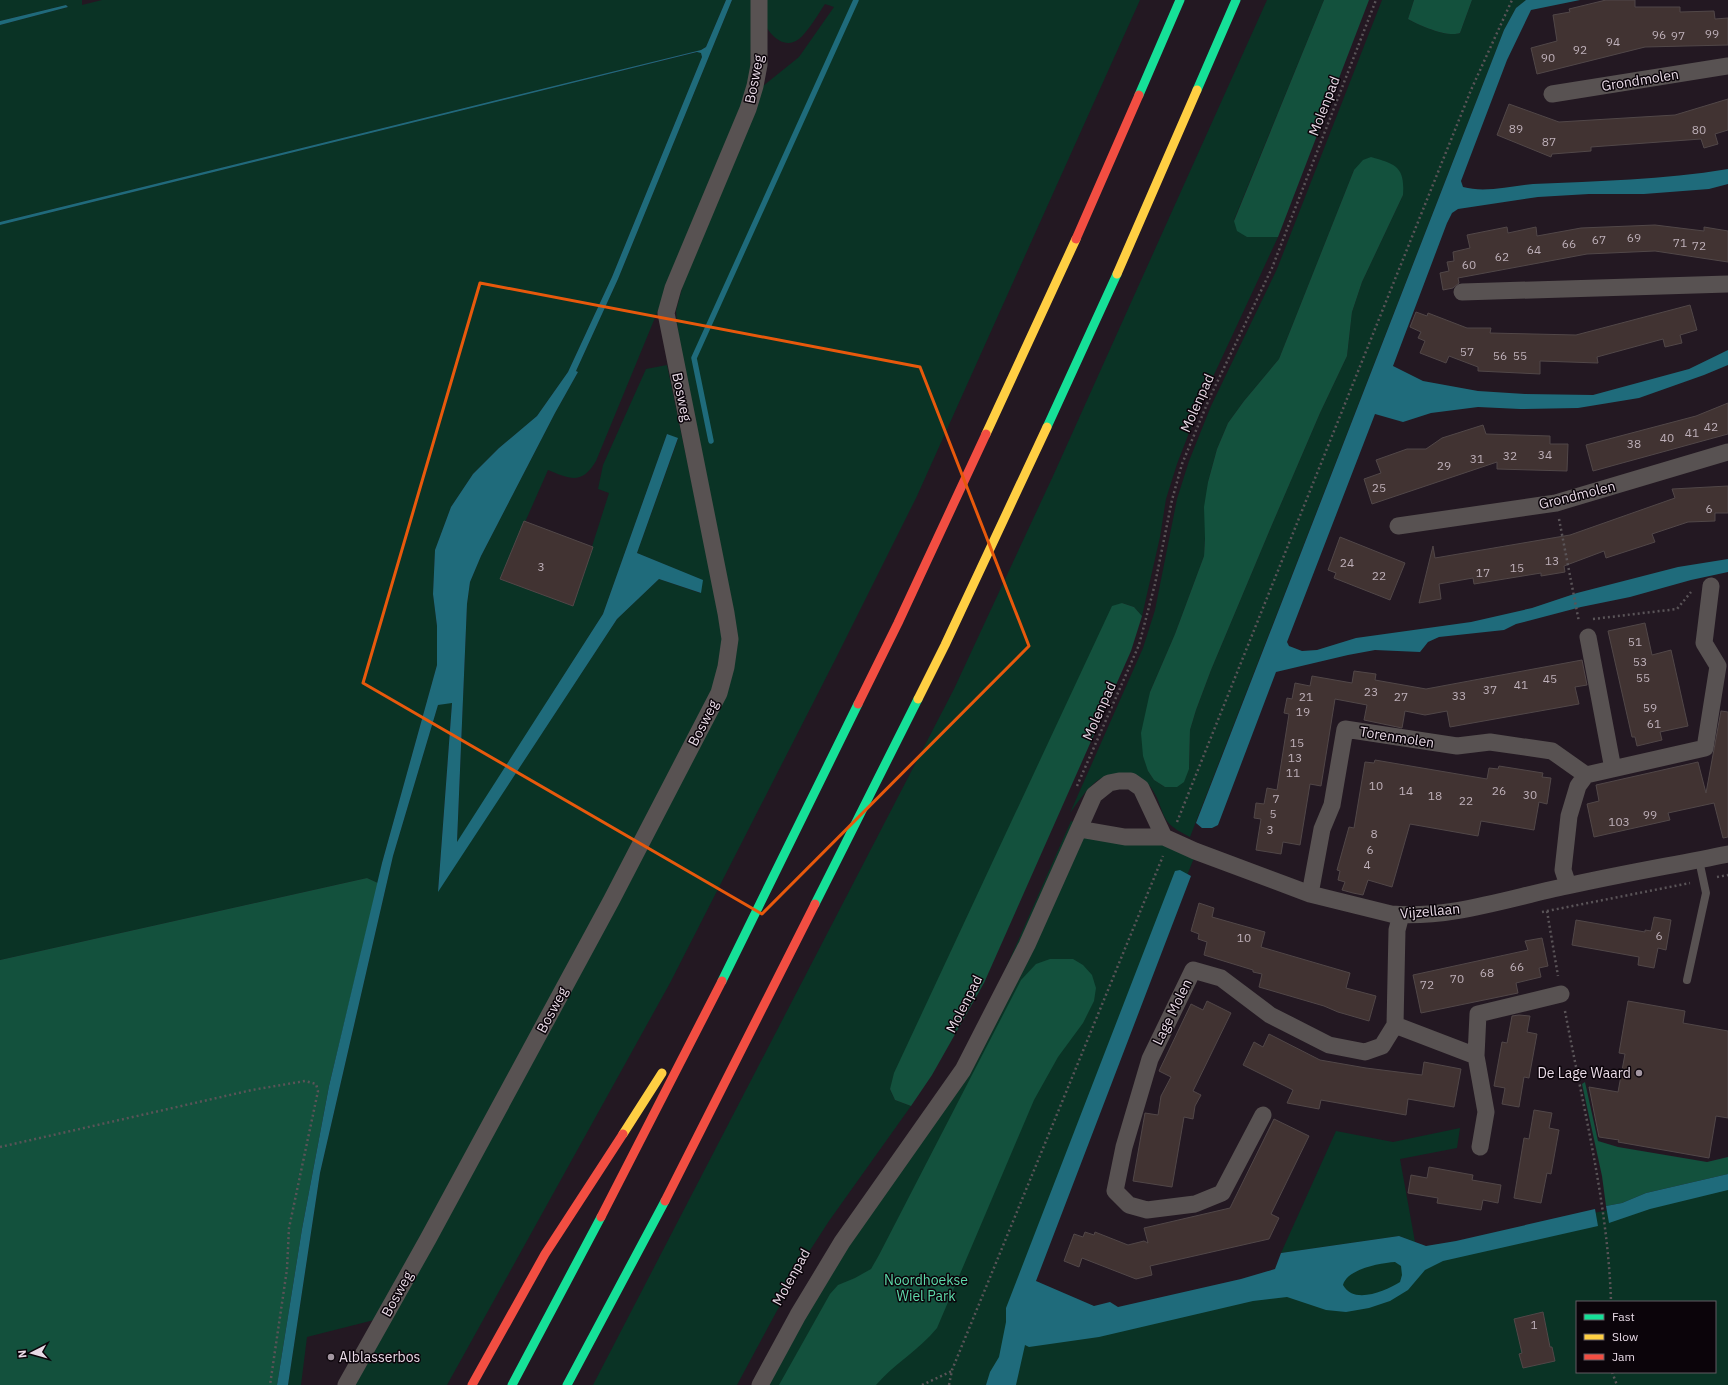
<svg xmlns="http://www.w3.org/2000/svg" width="1728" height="1385" viewBox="0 0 1728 1385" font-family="'IBM Plex Sans',sans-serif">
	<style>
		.green { fill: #0a3325; fill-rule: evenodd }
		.forest { fill: #13513d }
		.water { fill: #1f6b7b; fill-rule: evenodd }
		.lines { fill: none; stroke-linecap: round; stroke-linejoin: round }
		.stream { stroke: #1f6b7b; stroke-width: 5.5 }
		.building { fill: #413332; stroke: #514748 }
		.path { stroke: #5a5458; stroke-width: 2.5; stroke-dasharray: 2 3; stroke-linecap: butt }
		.lane { stroke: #585252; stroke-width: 8 }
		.street { stroke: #585252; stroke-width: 17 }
		.fast { stroke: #16e098; stroke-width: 9 }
		.slow { stroke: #ffcf43; stroke-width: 9 }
		.jam { stroke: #f24e42; stroke-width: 9 }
		.marked { fill: none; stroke: #e8590c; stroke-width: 3; stroke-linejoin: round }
		.poi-dot { fill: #a396a1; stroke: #0b040a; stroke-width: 1.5 }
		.labels { text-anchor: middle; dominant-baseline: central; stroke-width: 3; stroke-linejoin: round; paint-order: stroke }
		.number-label { font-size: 12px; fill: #beb0b9 }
		.street-label { font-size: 14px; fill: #e8dae6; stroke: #0b040a }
		.poi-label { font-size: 14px; fill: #e8dae6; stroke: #0b040a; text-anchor: end }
		.park-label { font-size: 14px; fill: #5dd9a9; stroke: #0b040a }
	</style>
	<rect width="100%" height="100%" fill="#231822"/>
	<path class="green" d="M 0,0 L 82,0 L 82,5 L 102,0 L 726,0 L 706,47 L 701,50 L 0,222 L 0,25 L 68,7 L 66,5 L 0,21 Z
		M 732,0 L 752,0 L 750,82 L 722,155 L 596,461 C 582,485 570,479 548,470 L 500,579 L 573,606 L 609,493 L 598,489 L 603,465 L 646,369 L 667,365 L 723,633 L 721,669 L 702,718 L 378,1319 L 307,1337 L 301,1385 L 288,1385 L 320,1173 L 393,856 L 438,705 L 452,702 L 438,891 L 617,619 L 659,579 L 700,593 L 702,580 L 637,553 L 678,439 L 667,434 L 603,614 L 457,843 L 467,604 L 470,582 L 481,556 L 555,413 L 578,372 L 576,371 L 618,279 Z
		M 762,0 L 1140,0 L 917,496 L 834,662 L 670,983 L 447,1385 L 354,1385 L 729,682 L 683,381 L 676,311 L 689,262 L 763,86 L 799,57 L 834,7 L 825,4 C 819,13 807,33 799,39 C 783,51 768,33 762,19 C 761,14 762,5 762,0 Z
		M 1267,0 L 1324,0 L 1234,220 L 1247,237 L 1278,237 L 1199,407 L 1177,464 L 1166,499 L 1160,537 L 1142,616 L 1134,607 L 1122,603 L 890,1089 L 895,1100 L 911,1106 L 829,1221 L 807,1255 L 737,1385 L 593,1385 L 954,689 L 1053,476 Z
		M 1382,0 L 1414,0 L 1408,19 C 1418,25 1448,38 1460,33 L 1472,0 L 1526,0 L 1516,8 L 1504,30 L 1190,837 C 1177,830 1167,826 1162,811 C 1160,806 1158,799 1155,794 C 1149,783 1144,780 1132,776 C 1100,766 1087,790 1070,813 L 1143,648 L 1155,610 L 1177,499 L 1189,461 L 1211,406 L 1277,269 ZM 1354,170 L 1403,195 L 1362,282 L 1352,312 L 1347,356 L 1320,413 L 1271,527 L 1211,670 L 1196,710 L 1190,730 L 1189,769 L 1165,787 L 1154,780 L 1148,771 L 1150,692 L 1175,634 L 1204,556 L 1208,482 L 1217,449 L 1228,423 L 1244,401 L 1279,359 Z
		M 698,52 L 701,53 L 702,57 L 612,277 L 568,372 L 537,416 L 499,448 L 473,474 L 451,507 L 435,550 L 433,594 L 437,626 L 437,665 L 382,863 L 378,883 L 367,878 L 0,960 L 0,225 Z
		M 1071,821 L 1149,845 L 1157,841 L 1194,858 L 1111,1065 L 1013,1323 L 1031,1338 L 1339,1266 L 1728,1185 L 1728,1385 L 758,1385 L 848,1234 L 947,1101 ZM 1577,1302 L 1715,1302 L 1715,1372 L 1577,1372 Z
		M 1460,1128 L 1457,1148 L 1400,1159 L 1415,1242 L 1399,1236 L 1281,1253 L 1336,1131 L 1393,1142 Z"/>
	<path class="forest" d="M 1324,0 L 1369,0 L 1278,237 L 1247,237 L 1237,231 L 1234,221 Z
		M 1414,0 L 1472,0 L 1460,33 C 1448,38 1418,25 1408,19 Z
		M 1371,157 C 1396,164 1405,167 1403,195 L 1362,282 L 1352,312 L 1347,356 L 1320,413 L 1271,527 L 1211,670 L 1196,710 L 1190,730 L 1189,769 L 1184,782 L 1177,787 L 1165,787 L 1154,780 L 1148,771 L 1143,756 L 1141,733 L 1150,692 L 1175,634 L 1204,556 L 1205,538 L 1204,507 L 1208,482 L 1217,449 L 1228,423 L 1244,401 L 1279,359 L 1354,170 L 1363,160 Z
		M 1122,603 L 1134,607 L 1142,616 L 1131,651 L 984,983 L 932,1075 L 911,1106 L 895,1100 L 890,1089 L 894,1073 L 1112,606 Z
		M 367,878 L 378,883 L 329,1086 L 302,1229 L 277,1385 L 0,1385 L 0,960 Z
		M 1050,959 L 1073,959 L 1083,965 L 1092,975 L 1096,988 L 1094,1001 L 1083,1023 L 1058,1057 L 1034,1100 L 937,1328 C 919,1350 894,1364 876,1385 L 779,1385 L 830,1294 L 838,1285 L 855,1278 L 871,1269 L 879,1255 L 1021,980 L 1036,964 Z
		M 1585,1082 L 1598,1141 L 1618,1147 L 1707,1162 L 1728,1157 L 1728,1174 L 1646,1193 L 1622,1203 L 1606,1206 L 1602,1176 L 1582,1084 Z"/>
	<path class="water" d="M 726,0 L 732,0 L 618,279 L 576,371 L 578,372 L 555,413 L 481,556 L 470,582 L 467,604 L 457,842 L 603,614 L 667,434 L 678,438 L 637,553 L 703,580 L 701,593 L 659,579 L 617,619 L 438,892 L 452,703 L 438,705 L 393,856 L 320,1173 L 288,1385 L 277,1385 L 302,1229 L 329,1086 L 382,863 L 437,665 L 437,626 L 433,594 L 435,550 L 451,507 L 473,474 L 499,448 L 537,416 L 568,372 L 612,277 L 702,57 L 701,53 L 697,52 L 0,225 L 0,222 L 701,50 L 706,47 Z
		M 1526,0 L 1580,0 L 1531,10 L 1507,60 L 1461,181 L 1463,187 C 1485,193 1510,186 1533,184 C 1598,181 1663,180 1728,169 L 1728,184 L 1709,189 L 1644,194 L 1589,194 L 1538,197 L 1458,209 L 1452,213 L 1447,223 L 1393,366 L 1423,381 L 1478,391 L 1525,394 L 1593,395 L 1689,369 L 1728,350 L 1728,365 L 1704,375 L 1639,398 L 1578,408 L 1520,409 L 1478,407 L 1431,413 L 1403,422 L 1375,414 L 1287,642 L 1289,646 L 1302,651 L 1317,650 L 1356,638 L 1471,622 L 1532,608 L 1577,593 L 1678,567 L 1728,559 L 1728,572 L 1691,580 L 1630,597 L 1581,607 L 1516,624 L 1504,630 L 1439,637 L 1428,642 L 1420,652 L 1375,650 L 1348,655 L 1276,672 L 1218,825 L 1212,828 L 1202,828 L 1196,823 L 1504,30 L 1516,8 Z
		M 66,5 L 68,7 L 0,25 L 0,21 Z
		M 1180,870 L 1191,876 L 1036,1281 L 1094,1306 L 1110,1302 L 1118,1307 L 1241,1279 L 1275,1269 L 1281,1253 L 1399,1236 L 1426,1246 L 1456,1241 L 1595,1209 L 1598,1226 L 1443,1261 L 1425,1270 L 1408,1290 L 1390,1301 L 1369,1308 L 1346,1312 L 1326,1310 L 1287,1297 L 1253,1301 L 1099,1337 L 1029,1347 L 1025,1345 L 1016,1385 L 986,1385 L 990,1372 L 999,1357 L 1006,1322 L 1006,1308 L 1175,871 ZM 1395,1262 L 1401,1266 L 1402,1275 L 1400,1282 C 1385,1291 1354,1305 1343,1285 C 1347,1269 1380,1263 1395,1262 Z
		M 1728,1174 L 1728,1190 L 1650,1209 L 1609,1223 L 1606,1206 L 1622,1203 L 1646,1193 Z"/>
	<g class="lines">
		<path class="stream" d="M 711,441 L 694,358 L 856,0"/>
	</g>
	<path class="building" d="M 1606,0 L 1635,0 L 1635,7 L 1680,7 L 1680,12 L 1714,11 L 1715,19 L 1728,18 L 1728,45 L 1645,47 L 1537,74 L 1531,48 L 1557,41 L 1553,15 L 1570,12 L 1569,9 Z
		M 1728,99 L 1728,130 L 1715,134 L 1718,144 L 1704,148 L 1701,139 L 1591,147 L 1591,151 L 1552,154 L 1551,157 L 1497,135 L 1509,104 L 1559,122 L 1675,115 Z
		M 1655,225 L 1704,231 L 1704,227 L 1728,231 L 1728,262 L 1655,251 L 1587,254 L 1458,278 L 1459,283 L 1453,288 L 1443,290 L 1440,273 L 1449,271 L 1447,262 L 1454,261 L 1453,252 L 1470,248 L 1467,235 L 1507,227 L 1508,233 L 1536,227 L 1537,236 L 1581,228 Z
		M 1690,305 L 1697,330 L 1680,335 L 1682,343 L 1665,347 L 1663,339 L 1597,357 L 1598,363 L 1540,361 L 1540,374 L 1478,371 L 1478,367 L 1449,356 L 1446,363 L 1420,353 L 1425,341 L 1418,338 L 1421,332 L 1410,327 L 1416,312 L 1427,316 L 1428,313 L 1467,328 L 1491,328 L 1490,333 L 1576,335 Z
		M 1728,403 L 1728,434 L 1593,471 L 1586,445 L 1696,416 Z
		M 1483,425 L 1486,434 L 1550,436 L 1550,444 L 1568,444 L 1567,471 L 1497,469 L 1497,462 L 1372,504 L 1364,479 L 1381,473 L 1376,460 L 1407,449 L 1426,449 L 1442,438 Z
		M 1728,486 L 1728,513 L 1715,513 L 1715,521 L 1688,522 L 1652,534 L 1655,542 L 1606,558 L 1604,551 L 1564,566 L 1565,572 L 1541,576 L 1541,573 L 1474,584 L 1473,578 L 1439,584 L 1441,599 L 1419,603 L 1433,546 L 1435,558 L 1570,535 L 1675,498 L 1672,489 Z
		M 524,521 L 593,547 L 573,606 L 500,579 Z
		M 1340,537 L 1405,563 L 1390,600 L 1334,578 L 1336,573 L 1328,570 Z
		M 1645,623 L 1652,655 L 1671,650 L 1688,726 L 1660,732 L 1662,740 L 1637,746 L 1635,737 L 1632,737 L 1608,631 Z
		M 1582,660 L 1587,685 L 1575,687 L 1579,704 L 1450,727 L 1447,711 L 1425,715 L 1405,711 L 1402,728 L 1364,720 L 1367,705 L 1335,699 L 1321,786 L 1310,784 L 1300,845 L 1283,842 L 1281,854 L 1256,850 L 1261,819 L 1254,818 L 1256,803 L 1264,804 L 1267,788 L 1277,790 L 1289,714 L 1284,713 L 1287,698 L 1292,699 L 1295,683 L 1310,686 L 1312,676 L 1352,683 L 1354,671 L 1376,674 L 1375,680 L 1426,689 Z
		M 1721,711 L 1728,712 L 1728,837 L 1723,838 L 1714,803 L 1668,813 L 1670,820 L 1594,837 L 1587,804 L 1599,801 L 1596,785 L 1698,762 L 1706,793 Z
		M 1375,760 L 1487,779 L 1489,768 L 1498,769 L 1499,766 L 1543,773 L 1542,777 L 1551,778 L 1547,804 L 1539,802 L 1534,830 L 1481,821 L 1478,836 L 1410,824 L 1392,887 L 1368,880 L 1363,895 L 1353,893 L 1342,890 L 1345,882 L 1338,880 L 1340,871 L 1337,870 L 1349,827 L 1354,828 L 1365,762 L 1374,763 Z
		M 1199,903 L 1214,908 L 1212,917 L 1265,932 L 1261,947 L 1350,973 L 1346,988 L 1376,996 L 1369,1021 L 1338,1012 L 1324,1006 L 1259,987 L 1262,974 L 1253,972 L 1253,970 L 1204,955 L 1207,942 L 1198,939 L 1199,934 L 1191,931 Z
		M 1654,917 L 1671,920 L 1666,950 L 1658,948 L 1654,968 L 1638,965 L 1639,957 L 1572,945 L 1576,920 L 1645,932 L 1645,930 L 1651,931 Z
		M 1542,938 L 1548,966 L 1539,968 L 1541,977 L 1516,983 L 1518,993 L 1421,1013 L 1413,975 L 1528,950 L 1525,941 Z
		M 1207,1001 L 1231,1013 L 1193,1091 L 1201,1095 L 1195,1106 L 1193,1119 L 1184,1117 L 1172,1187 L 1133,1181 L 1145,1113 L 1158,1115 L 1161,1096 L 1171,1077 L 1159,1071 L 1191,1004 L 1203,1010 Z
		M 1628,1001 L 1685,1011 L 1683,1023 L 1728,1031 L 1728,1118 L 1716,1116 L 1709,1158 L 1618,1142 L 1619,1140 L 1599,1137 L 1589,1087 L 1618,1092 L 1625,1054 L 1619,1053 Z
		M 1519,1015 L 1530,1016 L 1527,1032 L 1537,1034 L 1529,1078 L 1524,1077 L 1519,1107 L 1502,1104 L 1505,1088 L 1494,1086 L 1502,1042 L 1507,1043 L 1512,1016 Z
		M 1269,1034 L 1320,1060 L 1366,1068 L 1422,1075 L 1424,1062 L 1461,1069 L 1454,1107 L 1408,1099 L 1406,1115 L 1321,1100 L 1319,1109 L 1287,1103 L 1293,1090 L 1243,1065 L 1254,1042 L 1263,1047 Z
		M 1534,1110 L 1552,1113 L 1549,1128 L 1559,1130 L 1551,1174 L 1547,1173 L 1541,1203 L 1514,1198 L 1524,1138 L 1529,1139 Z
		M 1274,1119 L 1309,1136 L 1271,1214 L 1279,1218 L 1269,1239 L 1150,1266 L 1152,1275 L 1136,1279 L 1082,1258 L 1079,1267 L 1064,1261 L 1074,1234 L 1083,1237 L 1085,1232 L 1094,1235 L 1095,1232 L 1128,1245 L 1144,1241 L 1148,1243 L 1144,1228 L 1230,1208 Z
		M 1429,1167 L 1473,1175 L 1472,1180 L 1501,1185 L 1498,1203 L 1483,1200 L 1481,1210 L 1437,1203 L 1438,1198 L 1408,1193 L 1411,1175 L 1427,1178 Z
		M 1543,1312 L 1550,1347 L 1552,1347 L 1555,1361 L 1523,1368 L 1519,1354 L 1522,1353 L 1514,1319 Z"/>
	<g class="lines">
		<path class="path" d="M 1559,519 L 1579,622
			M 1593,619 L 1677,609 L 1691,592
			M 1077,786 L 1139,645 L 1155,584 L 1172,500 L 1182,464 L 1210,397 L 1272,268 L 1376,0
			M 1177,822 L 1471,90 L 1512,0
			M 1717,877 L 1728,875
			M 1547,911 L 1558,976
			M 1542,912 L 1690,883
			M 1565,1011 C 1583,1107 1608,1204 1611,1302
			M 0,1147 L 252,1090 L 305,1081 L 316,1084 L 318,1091 L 289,1228 L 287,1269 L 270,1385
			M 1612,1372 L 1617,1385
			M 922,1385 L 952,1371
			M 949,1385 L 952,1370 L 1163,856"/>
		<path class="lane" d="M 1687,980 L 1706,893 L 1699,860"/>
		<path class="street" d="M 1552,94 L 1728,66
			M 1462,292 L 1728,284
			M 1398,526 L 1556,503 L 1728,452
			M 1588,637 L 1613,769
			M 1164,837 L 1195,851 L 1310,894 L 1391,914 C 1450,919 1509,898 1567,886 C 1620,874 1674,865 1728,854
			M 1568,885 L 1563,870 L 1569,816 L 1578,786 L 1586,775 L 1705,748 L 1718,666 L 1704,643 L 1711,586
			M 1310,894 L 1322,829 L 1332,805 L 1345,729 L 1457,746 L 1490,742 L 1552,751 L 1586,775
			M 1395,1025 L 1476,1056
			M 1263,1115 L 1222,1193 L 1195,1204 L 1147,1210 L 1129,1205 L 1115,1191 L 1124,1147 L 1150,1059 L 1193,970 L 1221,978 L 1270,1015 L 1329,1045 L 1365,1052 L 1382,1046 L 1395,1025 L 1397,930 L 1401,915
			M 1480,1147 L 1486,1112 L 1476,1056 L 1478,1014 L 1561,994
			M 346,1385 L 428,1239 L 611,901 L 719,693 L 726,667 L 730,639 L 726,613 L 666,313 L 673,288 L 748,109 L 755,86 L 759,65 L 759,0
			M 760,1385 L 798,1315 L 842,1242 L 963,1070 L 1027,945 L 1094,795 L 1109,783 L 1119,781 L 1131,781 L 1141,788 L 1164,837 L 1125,837 L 1079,829"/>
		<path class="fast" d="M 1197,90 L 1236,0
			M 1139,95 L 1180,0
			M 1047,427 L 1117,274
			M 815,904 L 918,699
			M 722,981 L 858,704
			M 512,1385 L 601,1217
			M 567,1385 L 665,1201"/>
		<path class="slow" d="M 1117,274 L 1197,90
			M 986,434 L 1076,239
			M 918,699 L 945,645 L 1047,427
			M 623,1134 L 662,1073"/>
		<path class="jam" d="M 1076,239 L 1139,95
			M 858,704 L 898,623 L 986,434
			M 665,1201 L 815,904
			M 601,1217 L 722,981
			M 472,1385 L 545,1254 L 623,1134"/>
	</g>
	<path class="marked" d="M 480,283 L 920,367 L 1029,646 L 762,914 L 363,683 Z"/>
	<g class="poi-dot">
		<circle cx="1639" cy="1073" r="4"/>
		<circle cx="331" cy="1357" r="4"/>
	</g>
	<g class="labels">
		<g class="number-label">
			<text x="1712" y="33">99</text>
			<text x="1659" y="34">96</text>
			<text x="1678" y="35">97</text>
			<text x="1613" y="41">94</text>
			<text x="1580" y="49">92</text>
			<text x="1548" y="57">90</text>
			<text x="1516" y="128">89</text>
			<text x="1699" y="129">80</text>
			<text x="1549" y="141">87</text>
			<text x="1634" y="237">69</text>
			<text x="1599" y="239">67</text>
			<text x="1680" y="242">71</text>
			<text x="1569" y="243">66</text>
			<text x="1699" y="245">72</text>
			<text x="1534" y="249">64</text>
			<text x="1502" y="256">62</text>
			<text x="1469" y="264">60</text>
			<text x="1467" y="351">57</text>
			<text x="1500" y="355">56</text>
			<text x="1520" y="355">55</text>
			<text x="1711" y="426">42</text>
			<text x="1692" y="432">41</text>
			<text x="1667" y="437">40</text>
			<text x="1634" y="443">38</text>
			<text x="1545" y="454">34</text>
			<text x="1510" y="455">32</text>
			<text x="1477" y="458">31</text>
			<text x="1444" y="465">29</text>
			<text x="1379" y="487">25</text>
			<text x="1709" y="508">6</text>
			<text x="1552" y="560">13</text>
			<text x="1347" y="562">24</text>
			<text x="541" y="566">3</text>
			<text x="1517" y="567">15</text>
			<text x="1483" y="572">17</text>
			<text x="1379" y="575">22</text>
			<text x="1635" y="641">51</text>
			<text x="1640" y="661">53</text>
			<text x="1643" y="677">55</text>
			<text x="1550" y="678">45</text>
			<text x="1521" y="684">41</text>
			<text x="1490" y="689">37</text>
			<text x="1371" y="691">23</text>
			<text x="1459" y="695">33</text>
			<text x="1306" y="696">21</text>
			<text x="1401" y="696">27</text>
			<text x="1650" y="707">59</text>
			<text x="1303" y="711">19</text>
			<text x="1654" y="723">61</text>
			<text x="1297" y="742">15</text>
			<text x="1295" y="757">13</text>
			<text x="1293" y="772">11</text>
			<text x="1376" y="785">10</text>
			<text x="1406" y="790">14</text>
			<text x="1499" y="790">26</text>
			<text x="1530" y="794">30</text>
			<text x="1435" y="795">18</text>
			<text x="1276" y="798">7</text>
			<text x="1466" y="800">22</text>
			<text x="1273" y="813">5</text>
			<text x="1650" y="814">99</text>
			<text x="1619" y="821">103</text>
			<text x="1270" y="829">3</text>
			<text x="1374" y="833">8</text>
			<text x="1370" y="849">6</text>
			<text x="1367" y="864">4</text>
			<text x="1659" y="935">6</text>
			<text x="1244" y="937">10</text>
			<text x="1517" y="966">66</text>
			<text x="1487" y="972">68</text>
			<text x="1457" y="978">70</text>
			<text x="1427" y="984">72</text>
			<text x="1534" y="1324">1</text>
		</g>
		<g class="street-label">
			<text transform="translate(754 79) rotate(-79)">Bosweg</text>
			<text transform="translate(1640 80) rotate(-9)">Grondmolen</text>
			<text transform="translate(1324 106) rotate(-69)">Molenpad</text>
			<text transform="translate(682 397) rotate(78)">Bosweg</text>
			<text transform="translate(1197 403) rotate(-66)">Molenpad</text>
			<text transform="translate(1577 495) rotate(-14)">Grondmolen</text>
			<text transform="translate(1099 711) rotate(-66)">Molenpad</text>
			<text transform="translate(703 723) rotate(-63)">Bosweg</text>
			<text transform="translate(1397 737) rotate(9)">Torenmolen</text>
			<text transform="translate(1430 911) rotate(-5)">Vijzellaan</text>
			<text transform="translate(964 1004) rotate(-63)">Molenpad</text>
			<text transform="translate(552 1010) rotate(-62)">Bosweg</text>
			<text transform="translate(1172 1012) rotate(-64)">Lage Molen</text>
			<text transform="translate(791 1277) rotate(-61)">Molenpad</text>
			<text transform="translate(397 1294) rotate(-61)">Bosweg</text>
		</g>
		<g class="poi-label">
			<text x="1631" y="1073">De Lage Waard</text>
			<text x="339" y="1357" text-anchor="start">Alblasserbos</text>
		</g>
		<g class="park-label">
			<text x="926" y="1280">Noordhoekse<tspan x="926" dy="16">Wiel Park</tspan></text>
		</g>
	</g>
	<rect x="1576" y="1301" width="140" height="72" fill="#0b040a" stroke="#635a62"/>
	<rect x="1584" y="1314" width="20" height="6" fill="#16e098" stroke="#635a62"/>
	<text x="1612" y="1321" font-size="12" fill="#e8dae6">Fast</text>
	<rect x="1584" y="1334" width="20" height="6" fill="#ffcf43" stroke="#635a62"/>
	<text x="1612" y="1341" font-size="12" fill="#e8dae6">Slow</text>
	<rect x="1584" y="1354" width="20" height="6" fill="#f24e42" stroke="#635a62"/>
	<text x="1612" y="1361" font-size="12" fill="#e8dae6">Jam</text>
	<g transform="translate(32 1353) rotate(264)" stroke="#0b040a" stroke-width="3" paint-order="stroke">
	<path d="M0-3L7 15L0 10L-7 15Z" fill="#e8dae6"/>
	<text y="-6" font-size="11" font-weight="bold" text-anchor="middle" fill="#e8dae6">N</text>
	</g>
</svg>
